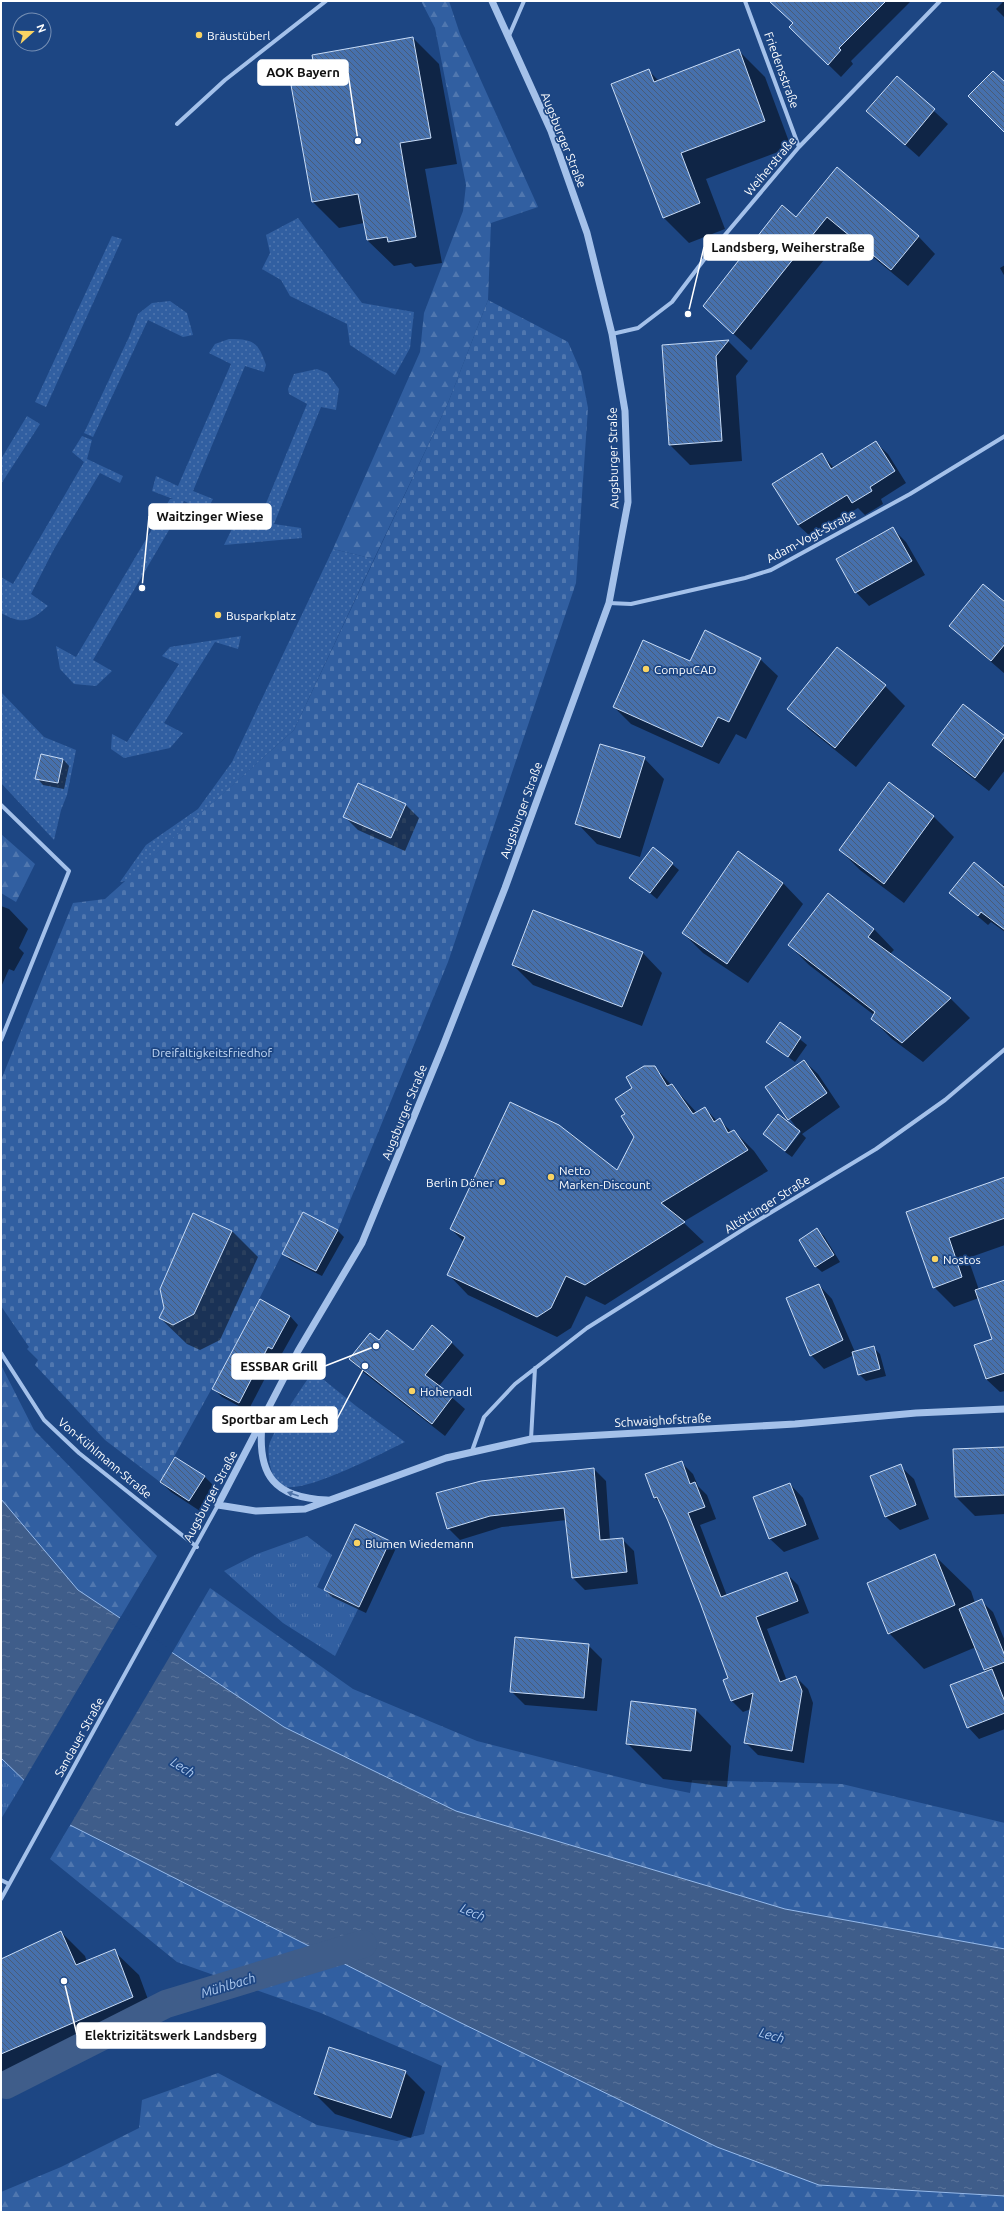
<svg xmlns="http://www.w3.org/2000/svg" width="1006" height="2213" viewBox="0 0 1006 2213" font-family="Ubuntu,sans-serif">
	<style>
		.grass { fill: url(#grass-dots) }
		.forest { fill: url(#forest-firs) }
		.cemetery { fill: url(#cemetery-stones) }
		.park { fill: url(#park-tufts) }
		.water { fill: url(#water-ripples); stroke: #97bbec }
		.pier { fill: #1d4683 }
		.shadow { fill: #0007 }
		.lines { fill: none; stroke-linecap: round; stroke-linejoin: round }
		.canal { stroke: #3f5d8a; stroke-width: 28 }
		.building { fill: url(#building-back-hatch); stroke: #c8dcf7 }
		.minor { stroke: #a4c1ea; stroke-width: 4 }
		.tertiary { stroke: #a4c1ea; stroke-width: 7 }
		.oneway { fill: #4c71a7 }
		.poi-dot { fill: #f9d363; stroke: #1d4683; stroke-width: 1.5 }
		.labels { text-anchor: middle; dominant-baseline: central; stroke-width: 3.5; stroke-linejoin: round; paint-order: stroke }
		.poi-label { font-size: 12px; fill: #fff; stroke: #1d4683; text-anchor: start }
		.street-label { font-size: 12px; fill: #fff; stroke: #1d4683 }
		.park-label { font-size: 12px; fill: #c8dcf7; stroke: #1d4683 }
		.water-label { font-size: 13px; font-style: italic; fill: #afcbf1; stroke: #1d4683 }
		.leader { fill: none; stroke: #fff; stroke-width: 1.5 }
		.callout-dot { fill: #fff; stroke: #1d4683; stroke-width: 1.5 }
		.callout { fill: #fff; stroke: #fff; stroke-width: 1.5 }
		.callout-label { font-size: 13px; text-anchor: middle; font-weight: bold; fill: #111 }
	</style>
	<defs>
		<pattern id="grass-dots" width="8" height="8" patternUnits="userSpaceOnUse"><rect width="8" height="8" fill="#315fa1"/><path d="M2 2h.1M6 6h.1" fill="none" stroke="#5077af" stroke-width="1.8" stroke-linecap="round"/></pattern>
		<pattern id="forest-firs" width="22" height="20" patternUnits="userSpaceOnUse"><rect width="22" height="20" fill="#315fa1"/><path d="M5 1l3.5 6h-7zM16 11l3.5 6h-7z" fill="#5077af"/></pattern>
		<pattern id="cemetery-stones" width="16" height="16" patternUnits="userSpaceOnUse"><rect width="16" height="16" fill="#315fa1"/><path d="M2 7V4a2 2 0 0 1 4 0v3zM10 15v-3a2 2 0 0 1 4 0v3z" fill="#5077af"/></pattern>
		<pattern id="park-tufts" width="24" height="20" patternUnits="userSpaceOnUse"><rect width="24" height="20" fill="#315fa1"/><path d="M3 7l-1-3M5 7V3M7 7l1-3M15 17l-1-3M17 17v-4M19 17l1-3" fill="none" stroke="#5077af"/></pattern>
		<pattern id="water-ripples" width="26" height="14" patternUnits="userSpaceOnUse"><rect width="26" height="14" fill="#3f5d8a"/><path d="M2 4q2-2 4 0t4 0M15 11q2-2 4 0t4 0" fill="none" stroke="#5c759c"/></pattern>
		<pattern id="building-back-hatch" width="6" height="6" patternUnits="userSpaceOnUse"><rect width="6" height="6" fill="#4670ac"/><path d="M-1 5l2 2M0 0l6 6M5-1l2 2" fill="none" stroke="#495c77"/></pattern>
	</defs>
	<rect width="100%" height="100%" fill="#1d4683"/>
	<path class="grass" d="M 298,218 L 362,303 L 414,312 L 410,348 L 395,375 L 350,345 L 347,324 L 290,296 L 281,280 L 262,269 L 270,253 L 266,235 Z
		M 112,236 L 122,239 L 46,407 L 35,402 Z
		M 170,301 L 187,313 L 193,335 L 183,337 L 148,320 L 93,437 L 84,433 L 129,337 L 138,314 L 152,303 Z
		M 229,339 C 254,339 258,342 266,365 L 264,372 L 245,366 L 193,491 L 213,499 L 206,512 L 184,501 L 176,518 L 93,660 L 112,671 L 96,686 L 74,684 L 60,669 L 56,646 L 76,657 L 170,499 L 173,499 L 152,491 L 156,476 L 178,486 L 231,364 L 209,353 L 215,344 Z
		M 317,369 L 327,373 L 339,389 L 336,410 L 321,407 L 274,524 L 301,528 L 302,538 L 224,545 L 237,519 L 255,530 L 307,404 L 289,394 L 288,389 L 294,374 Z
		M 27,416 L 40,424 L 1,484 L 1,459 Z
		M 82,436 L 92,440 L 87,459 L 123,476 L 120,483 L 100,473 L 54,549 L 31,594 L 48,606 C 30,622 23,625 1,613 L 1,577 L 13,584 L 84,462 L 72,452 Z
		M 333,549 L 374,559 L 294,730 L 126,881 L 120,882 L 146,845 L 198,809 L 232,762 Z
		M 241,636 L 238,649 L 215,642 L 164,723 L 183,733 L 170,748 L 124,758 L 111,749 L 112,734 L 127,742 L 179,664 L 162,656 L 170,647 Z
		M 1,692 L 44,737 L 76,750 L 67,795 L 61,810 L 54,840 L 1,783 Z
		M 313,1371 L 356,1406 L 405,1442 C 384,1452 303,1495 283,1486 C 278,1483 273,1477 272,1472 C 269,1464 267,1449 270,1442 C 280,1419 299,1392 313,1371 Z"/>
	<path class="forest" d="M 421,1 L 449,1 L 460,34 L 538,207 L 491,223 L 488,300 L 448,403 L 374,559 L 333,549 L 420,352 L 424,313 L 463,211 L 466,185 L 435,28 Z
		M 1,834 L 35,864 L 16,902 L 1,893 Z
		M 1,1365 L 34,1430 L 157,1556 L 120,1618 L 78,1590 L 1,1499 Z
		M 210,1588 L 353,1689 L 477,1741 L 646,1784 L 690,1793 L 692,1780 L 842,1784 L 1005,1823 L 1005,1949 L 785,1909 L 456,1811 L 284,1727 L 172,1653 Z
		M 70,1825 L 457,2021 L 819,2185 L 1005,2196 L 1005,2212 L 1,2212 L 1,2192 L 61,2167 L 139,2128 L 142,2100 L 218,2073 L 317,2125 L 397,2141 L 424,2134 L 442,2066 L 321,2013 L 177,1962 L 50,1859 Z"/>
	<path class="cemetery" d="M 488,300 L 568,342 L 581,372 L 588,408 L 576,583 L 448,962 L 338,1230 L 303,1213 L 232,1352 L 160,1482 L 105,1440 L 35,1365 L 38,1360 L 27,1349 L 29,1347 L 1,1306 L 1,1080 L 73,903 L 105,899 L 294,730 L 448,403 Z"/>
	<path class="park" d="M 307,1536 L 332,1555 L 317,1587 L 359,1607 L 335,1656 L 283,1623 L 224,1571 L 257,1554 Z
		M 1,1758 L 24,1781 L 1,1819 Z"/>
	<path class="water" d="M 1,1499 L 78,1590 L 284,1727 L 456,1811 L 785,1909 L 1005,1949 L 1005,2196 L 819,2185 L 717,2147 L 457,2021 L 70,1825 L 1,1758 Z"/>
	<path class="pier" d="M 121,1616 L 173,1651 L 69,1827 L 23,1782 Z"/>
	<path class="shadow" d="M 776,1 L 911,1 L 851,61 L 853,64 L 841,77 L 803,40 L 794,24 L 774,4 Z
		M 1004,1 L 1005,1 L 1005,18 L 996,9 Z
		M 413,38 L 439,64 L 457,164 L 425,169 L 442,263 L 415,267 L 411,263 L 394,266 L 367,240 L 364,223 L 339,228 L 312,201 L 311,82 Z
		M 739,51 L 765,77 L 791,147 L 706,179 L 725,229 L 689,243 L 663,217 L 648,70 L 659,81 Z
		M 897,77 L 948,124 L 919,157 L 867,111 Z
		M 838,169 L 918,236 L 935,254 L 908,286 L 845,234 L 751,350 L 722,323 L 796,219 Z
		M 1005,265 L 1005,277 L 1000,268 Z
		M 728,341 L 748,361 L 736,376 L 742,461 L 690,465 L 670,445 L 663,346 Z
		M 875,442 L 888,454 L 906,483 L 881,499 L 883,504 L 865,515 L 858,508 L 811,537 L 798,525 L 822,454 L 834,468 Z
		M 893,529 L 906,542 L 925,575 L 869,606 L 856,592 Z
		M 1005,603 L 1005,674 L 950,626 Z
		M 838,648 L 885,686 L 905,706 L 856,767 L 809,729 L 789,709 Z
		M 760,659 L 778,676 L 746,739 L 736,734 L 719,764 L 631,724 L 614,707 L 690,663 Z
		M 963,705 L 1005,737 L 1005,770 L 989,791 L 947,758 L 933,745 Z
		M 644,758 L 664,779 L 640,857 L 597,844 L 577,823 Z
		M 63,759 L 69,766 L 64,789 L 43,785 L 37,778 Z
		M 889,783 L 934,817 L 954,837 L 904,903 L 860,870 L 840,850 Z
		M 405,804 L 419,818 L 405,851 L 358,830 L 345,817 Z
		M 739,853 L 783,883 L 803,904 L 748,983 L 703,953 L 683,933 Z
		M 672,864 L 679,870 L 657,899 L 631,877 Z
		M 1005,882 L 1005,932 L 991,922 L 988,925 L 950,893 L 1002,887 Z
		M 1,906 L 9,909 L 28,929 L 19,948 L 24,953 L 14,971 L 9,969 L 1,987 Z
		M 874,929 L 894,950 L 890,954 L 950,998 L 970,1018 L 923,1062 L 892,1039 L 872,1019 L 874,1015 L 809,965 L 789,945 Z
		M 642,952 L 662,973 L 642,1026 L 533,985 L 513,965 Z
		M 780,1023 L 807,1045 L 795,1062 L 767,1041 Z
		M 804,1061 L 818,1074 L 840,1107 L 802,1134 L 806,1138 L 792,1157 L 785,1152 L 801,1132 L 799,1130 L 784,1150 L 764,1134 L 796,1127 L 767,1088 Z
		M 655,1067 L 697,1113 L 705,1108 L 717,1121 L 719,1120 L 732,1132 L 734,1131 L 754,1151 L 768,1171 L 683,1222 L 704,1242 L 605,1305 L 586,1296 L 571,1328 L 557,1337 L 468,1295 L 448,1274 L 464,1242 L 451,1229 L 617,1171 L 635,1137 L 626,1115 L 634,1089 Z
		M 1005,1183 L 1005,1245 L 968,1258 L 979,1290 L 1005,1282 L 1005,1391 L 1000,1392 L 986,1379 L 993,1340 L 979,1298 L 954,1307 L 934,1287 L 907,1213 Z
		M 304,1214 L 338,1231 L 344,1237 L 322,1276 L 290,1260 L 283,1254 Z
		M 817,1230 L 824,1236 L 840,1262 L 822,1272 L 815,1266 Z
		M 232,1231 L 258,1257 L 220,1340 L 200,1350 L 187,1344 L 160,1318 Z
		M 819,1285 L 832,1299 L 855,1352 L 873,1347 L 880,1354 L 886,1376 L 866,1381 L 859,1374 L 854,1355 L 824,1369 L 811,1355 Z
		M 290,1316 L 298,1325 L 280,1357 L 277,1355 L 248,1411 L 222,1397 L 213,1388 Z
		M 379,1341 L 413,1351 L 451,1342 L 464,1355 L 439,1386 L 465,1409 L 445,1436 L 363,1372 L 351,1359 Z
		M 1005,1448 L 1005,1514 L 975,1516 L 956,1497 L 954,1450 Z
		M 176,1458 L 205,1477 L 215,1487 L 200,1511 L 171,1492 L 161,1482 Z
		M 681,1462 L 693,1474 L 698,1486 L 707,1495 L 716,1519 L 700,1525 L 727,1596 L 786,1573 L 798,1585 L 809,1613 L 767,1629 L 787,1681 L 796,1677 L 808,1689 L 813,1703 L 804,1763 L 758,1755 L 746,1743 L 751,1709 L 743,1712 L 731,1700 L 729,1679 L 684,1558 L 661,1504 L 655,1498 Z
		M 900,1466 L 914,1479 L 929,1519 L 900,1530 L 886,1517 Z
		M 594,1469 L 606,1481 L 610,1540 L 622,1539 L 634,1551 L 638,1584 L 585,1590 L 573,1578 L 567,1520 L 502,1527 L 460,1540 L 448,1528 Z
		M 790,1484 L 803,1498 L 819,1539 L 784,1552 L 770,1539 L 754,1498 Z
		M 389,1542 L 396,1548 L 366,1613 L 332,1597 L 325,1590 Z
		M 935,1556 L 971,1591 L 975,1603 L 981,1601 L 993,1612 L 1005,1641 L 1005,1729 L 979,1739 L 968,1727 L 986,1672 L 976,1647 L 924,1669 L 889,1633 Z
		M 588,1645 L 602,1659 L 597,1711 L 525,1705 L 511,1691 Z
		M 696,1710 L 731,1746 L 727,1787 L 663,1779 L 627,1743 Z
		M 61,1932 L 85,1956 L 87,1962 L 114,1951 L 139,1975 L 156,2021 L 21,2080 L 1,2091 L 1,1960 Z
		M 405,2072 L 425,2092 L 411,2138 L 335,2114 L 315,2094 Z"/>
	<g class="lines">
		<path class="canal" d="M 6,2085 L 166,2004 L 363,1944"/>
	</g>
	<path class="building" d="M 769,1 L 886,1 L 839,48 L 841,50 L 828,65 L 789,27 L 793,23 Z
		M 413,37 L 431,138 L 400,143 L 416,237 L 388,242 L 387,237 L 367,240 L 358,194 L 312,202 L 291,85 L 310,82 L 310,78 L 316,77 L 312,55 Z
		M 739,49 L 765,121 L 681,153 L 700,203 L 663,218 L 611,84 L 649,69 L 654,82 Z
		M 993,71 L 1005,82 L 1005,133 L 968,96 Z
		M 897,76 L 935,109 L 905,145 L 866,111 Z
		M 837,167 L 919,236 L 891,270 L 827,217 L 733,334 L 703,306 L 782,205 L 796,217 Z
		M 729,340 L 716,356 L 722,441 L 669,445 L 662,345 Z
		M 876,441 L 895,471 L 870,487 L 872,491 L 852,503 L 847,495 L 798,525 L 772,484 L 822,453 L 831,469 Z
		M 893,527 L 912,561 L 855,593 L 836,559 Z
		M 983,584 L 1005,602 L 1005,644 L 991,661 L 949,626 Z
		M 705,630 L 761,658 L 729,722 L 718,717 L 702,747 L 613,707 L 643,640 L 690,661 Z
		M 837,647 L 886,685 L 835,748 L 787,709 Z
		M 963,704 L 1005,736 L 975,778 L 932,745 Z
		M 600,744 L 645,757 L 620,838 L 575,824 Z
		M 41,754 L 63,759 L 58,783 L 35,779 Z
		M 889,782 L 934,816 L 884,884 L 839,850 Z
		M 358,783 L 406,804 L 391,838 L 343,817 Z
		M 653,847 L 673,863 L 650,893 L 629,878 Z
		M 738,851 L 783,883 L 727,964 L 682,933 Z
		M 974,862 L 1005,888 L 1005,930 L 981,912 L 978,916 L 949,893 Z
		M 828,893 L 874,929 L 868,937 L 951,998 L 902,1043 L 871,1019 L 875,1012 L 788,945 Z
		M 533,910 L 643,952 L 622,1007 L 512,965 Z
		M 780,1022 L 801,1037 L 788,1057 L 766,1042 Z
		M 804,1060 L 827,1093 L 788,1120 L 765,1087 Z
		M 644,1066 L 655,1066 L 667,1086 L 672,1084 L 693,1114 L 705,1107 L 714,1122 L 720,1118 L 728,1133 L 734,1130 L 748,1150 L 661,1203 L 685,1222 L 585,1285 L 566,1276 L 551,1308 L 537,1317 L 447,1275 L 465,1237 L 450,1229 L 510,1102 L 559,1125 L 617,1170 L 634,1137 L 621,1116 L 625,1114 L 615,1099 L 632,1088 L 626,1077 Z
		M 778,1114 L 800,1131 L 785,1151 L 763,1134 Z
		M 1005,1177 L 1005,1218 L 949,1238 L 962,1277 L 933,1288 L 906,1212 Z
		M 303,1212 L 338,1230 L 316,1271 L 282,1254 Z
		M 193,1213 L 232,1231 L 194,1314 L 173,1325 L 159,1318 L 164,1308 L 160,1289 Z
		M 817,1228 L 834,1255 L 815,1267 L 799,1240 Z
		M 1005,1280 L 1005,1373 L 986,1379 L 974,1345 L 992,1339 L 975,1290 Z
		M 819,1284 L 843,1340 L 810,1356 L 786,1298 Z
		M 260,1299 L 290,1316 L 272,1349 L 268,1347 L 239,1403 L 212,1389 Z
		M 432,1325 L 452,1342 L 425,1375 L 453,1396 L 432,1424 L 349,1359 L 370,1333 L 379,1340 L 387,1330 L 413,1350 Z
		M 874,1346 L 880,1369 L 858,1375 L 852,1352 Z
		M 1005,1447 L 1005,1495 L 955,1497 L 953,1449 Z
		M 175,1457 L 205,1476 L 189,1501 L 160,1482 Z
		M 682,1461 L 690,1484 L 695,1482 L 705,1507 L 688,1513 L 721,1597 L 787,1572 L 798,1601 L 756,1617 L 780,1682 L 796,1676 L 802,1691 L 792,1751 L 744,1743 L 753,1693 L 731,1701 L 723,1680 L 728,1678 L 701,1605 L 668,1521 L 657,1497 L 654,1498 L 645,1474 Z
		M 901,1464 L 916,1505 L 885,1517 L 870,1476 Z
		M 594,1468 L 600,1540 L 623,1538 L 627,1572 L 572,1578 L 564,1508 L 490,1516 L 447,1529 L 436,1493 L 481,1481 Z
		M 790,1483 L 806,1525 L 769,1539 L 753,1497 Z
		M 355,1524 L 390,1541 L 359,1607 L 324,1590 Z
		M 935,1554 L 955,1605 L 888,1634 L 867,1583 Z
		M 982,1599 L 1005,1656 L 1005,1662 L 984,1670 L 959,1609 Z
		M 515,1637 L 589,1644 L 584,1698 L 510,1692 Z
		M 992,1669 L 1005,1702 L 1005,1713 L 967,1728 L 950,1685 Z
		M 631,1701 L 696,1709 L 691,1751 L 626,1744 Z
		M 61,1931 L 76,1965 L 115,1949 L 133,1997 L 1,2054 L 1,1959 Z
		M 329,2047 L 406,2071 L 391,2118 L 314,2094 Z"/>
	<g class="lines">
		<path class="minor" d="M 745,1 L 799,147
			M 508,38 L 524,1
			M 177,124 L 225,80 L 326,1
			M 612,334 L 638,328 L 672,302 L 703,261 L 799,147 L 940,1
			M 609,603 L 631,604 L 745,578 L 771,570 L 910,494 L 1005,436
			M 1,805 L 69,871 L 1,1040
			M 1,1353 L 44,1420 L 79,1453 L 197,1547
			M 531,1439 L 535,1368
			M 472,1451 L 484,1417 L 515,1384 L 587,1328 L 747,1227 L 876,1149 L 945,1100 L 1005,1049
			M 1,1880 L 9,1884
			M 1,1899 L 218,1505"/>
		<path class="tertiary" d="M 492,1 L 551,131 L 587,233 L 612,334 L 625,411 L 628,502 L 609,603 L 505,888 L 443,1046 L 362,1243 L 298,1351 L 218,1505 L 256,1511 L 305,1509 L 446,1458 L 531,1439 L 795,1424 L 916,1413 L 1005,1409
			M 262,1424 C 257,1476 275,1498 327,1500"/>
	</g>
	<defs><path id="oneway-solid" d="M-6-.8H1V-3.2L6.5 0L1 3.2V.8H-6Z"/></defs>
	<use class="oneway" href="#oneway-solid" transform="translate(293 1494) rotate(-161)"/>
	<g class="poi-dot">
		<circle cx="199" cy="35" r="4"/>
		<circle cx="218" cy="615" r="4"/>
		<circle cx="646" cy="669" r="4"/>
		<circle cx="551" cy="1177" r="4"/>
		<circle cx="502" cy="1182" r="4"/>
		<circle cx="935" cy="1259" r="4"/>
		<circle cx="412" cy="1391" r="4"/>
		<circle cx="357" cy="1543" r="4"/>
	</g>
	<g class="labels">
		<g class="poi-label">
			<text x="207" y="35">Bräustüberl</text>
			<text x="226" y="615">Busparkplatz</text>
			<text x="654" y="669">CompuCAD</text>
			<text x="559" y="1170">Netto<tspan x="559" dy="14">Marken-Discount</tspan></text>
			<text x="494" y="1182" text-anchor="end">Berlin Döner</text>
			<text x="943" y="1259">Nostos</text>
			<text x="420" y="1391">Hohenadl</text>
			<text x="365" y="1543">Blumen Wiedemann</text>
		</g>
		<g class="street-label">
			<text transform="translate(782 70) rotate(70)">Friedensstraße</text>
			<text transform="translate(564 140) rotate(68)">Augsburger Straße</text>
			<text transform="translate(770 166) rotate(-50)">Weiherstraße</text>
			<text transform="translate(613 458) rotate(-91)">Augsburger Straße</text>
			<text transform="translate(811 536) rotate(-28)">Adam-Vogt-Straße</text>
			<text transform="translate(521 810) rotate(-70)">Augsburger Straße</text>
			<text transform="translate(404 1112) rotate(-68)">Augsburger Straße</text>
			<text transform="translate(767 1204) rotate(-32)">Altöttinger Straße</text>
			<text transform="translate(663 1420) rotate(-3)">Schwaighofstraße</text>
			<text transform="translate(105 1458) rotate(40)">Von-Kühlmann-Straße</text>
			<text transform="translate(210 1496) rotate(-62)">Augsburger Straße</text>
			<text transform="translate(79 1737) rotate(-61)">Sandauer Straße</text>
		</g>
		<g class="park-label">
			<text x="212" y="1052">Dreifaltigkeitsfriedhof</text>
		</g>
		<g class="water-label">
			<text transform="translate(183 1767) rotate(32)">Lech</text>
			<text transform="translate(473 1912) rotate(23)">Lech</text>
			<text transform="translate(228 1985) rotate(-17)">Mühlbach</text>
			<text transform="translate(772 2035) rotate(16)">Lech</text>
		</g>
	</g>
	<path class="leader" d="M358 141L348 73M688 314L704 247M142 588L149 516M376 1346L325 1366M365 1366L337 1419M64 1981L77 2035"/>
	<g class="callout-dot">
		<circle cx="358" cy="141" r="4"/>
		<circle cx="688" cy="314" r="4"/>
		<circle cx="142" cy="588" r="4"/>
		<circle cx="376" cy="1346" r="4"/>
		<circle cx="365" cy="1366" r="4"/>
		<circle cx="64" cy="1981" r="4"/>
	</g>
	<g class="callout">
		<rect x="258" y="60" width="90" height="25" rx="4"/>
		<rect x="704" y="235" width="169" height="25" rx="4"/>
		<rect x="149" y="504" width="122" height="25" rx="4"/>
		<rect x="232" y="1354" width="93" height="25" rx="4"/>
		<rect x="213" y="1407" width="124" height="25" rx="4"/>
		<rect x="77" y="2023" width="188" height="25" rx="4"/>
	</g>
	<g class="callout-label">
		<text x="303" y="77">AOK Bayern</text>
		<text x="788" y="252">Landsberg, Weiherstraße</text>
		<text x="210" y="521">Waitzinger Wiese</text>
		<text x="279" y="1371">ESSBAR Grill</text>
		<text x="275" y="1424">Sportbar am Lech</text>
		<text x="171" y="2040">Elektrizitätswerk Landsberg</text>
	</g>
	<rect width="1006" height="2213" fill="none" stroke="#ffffff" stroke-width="4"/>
	<g transform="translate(32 32) rotate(69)"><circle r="19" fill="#1d4683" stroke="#7790b5"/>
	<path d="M0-3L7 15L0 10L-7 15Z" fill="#f9d363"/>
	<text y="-6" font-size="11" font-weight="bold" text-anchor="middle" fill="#ffffff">N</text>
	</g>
</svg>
